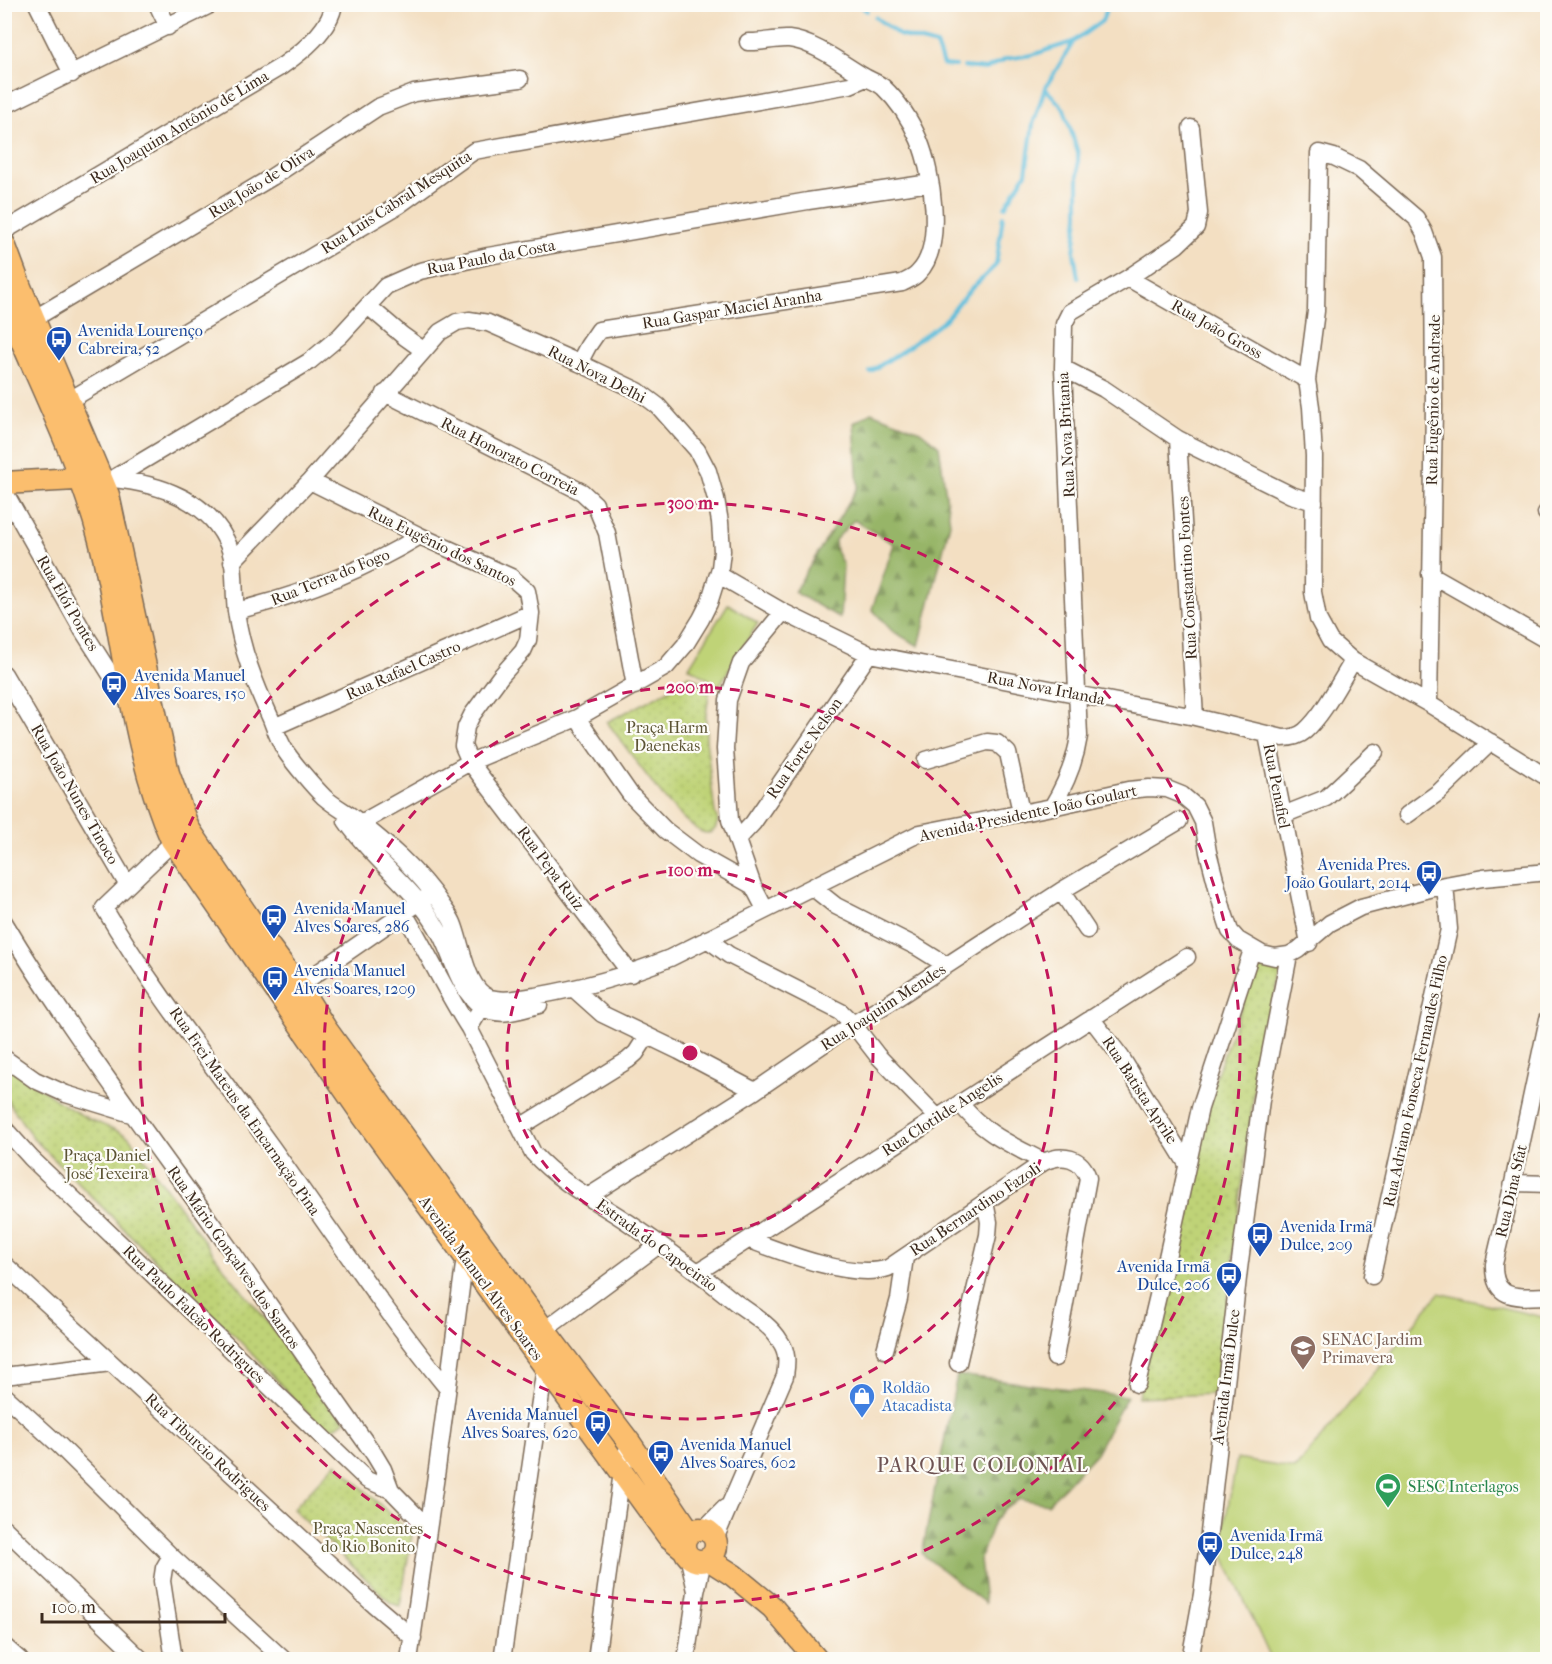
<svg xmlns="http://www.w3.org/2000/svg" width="1552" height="1664" viewBox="0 0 1552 1664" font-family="'IM FELL French Canon',serif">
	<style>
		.forest { fill: url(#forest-firs); stroke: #697043; stroke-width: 1.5 }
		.park { fill: url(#park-dots); stroke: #7d7e4a; stroke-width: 1.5 }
		.pitch { fill: #bfd377; stroke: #7d7e4a; stroke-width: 1.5 }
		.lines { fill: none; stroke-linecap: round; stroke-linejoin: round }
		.stream { stroke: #5dbddb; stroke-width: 4 }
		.minor-casing { stroke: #7b6957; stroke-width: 19 }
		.major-casing { stroke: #7b6957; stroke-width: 25 }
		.minor { stroke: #fff; stroke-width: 16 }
		.major { stroke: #fbbe6e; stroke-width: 22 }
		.ring { fill: none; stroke: #c2185b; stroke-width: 3; stroke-dasharray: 10 8 }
		.labels { text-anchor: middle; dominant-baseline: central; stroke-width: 4.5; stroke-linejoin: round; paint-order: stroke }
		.street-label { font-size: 16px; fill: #3b2a1e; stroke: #fdfcf7 }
		.transit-label { font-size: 16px; fill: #164399; stroke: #fdfcf7; text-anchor: start }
		.park-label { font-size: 16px; fill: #5c5434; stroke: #fdfcf7 }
		.education-label { font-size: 16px; fill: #785e54; stroke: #fdfcf7; text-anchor: start }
		.shop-label { font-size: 16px; fill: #366cbe; stroke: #fdfcf7; text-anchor: start }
		.leisure-label { font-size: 16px; fill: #27864d; stroke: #fdfcf7; text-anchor: start }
		.quarter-label { font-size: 20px; letter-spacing: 1.5px; fill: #6e5353; stroke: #fdfcf7 }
		.centre { fill: #c2185b; stroke: #fdfcf7; stroke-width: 3 }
		.ring-label { font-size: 18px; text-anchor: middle; font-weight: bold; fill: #c2185b; stroke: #fdfcf7; stroke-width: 4.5; stroke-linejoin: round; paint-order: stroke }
	</style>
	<defs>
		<pattern id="forest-firs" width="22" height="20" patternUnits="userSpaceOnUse" patternTransform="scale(1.5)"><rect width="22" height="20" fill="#97b568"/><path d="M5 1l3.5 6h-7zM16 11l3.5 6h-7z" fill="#7c9355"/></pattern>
		<pattern id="park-dots" width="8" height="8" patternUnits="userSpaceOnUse" patternTransform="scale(1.5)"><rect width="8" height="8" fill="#bfd377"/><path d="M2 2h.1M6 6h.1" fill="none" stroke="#a5b566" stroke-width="1.8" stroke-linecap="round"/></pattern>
	</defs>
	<rect width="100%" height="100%" fill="#fdfcf7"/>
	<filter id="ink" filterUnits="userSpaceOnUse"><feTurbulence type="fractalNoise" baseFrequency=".0167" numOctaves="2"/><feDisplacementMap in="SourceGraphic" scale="12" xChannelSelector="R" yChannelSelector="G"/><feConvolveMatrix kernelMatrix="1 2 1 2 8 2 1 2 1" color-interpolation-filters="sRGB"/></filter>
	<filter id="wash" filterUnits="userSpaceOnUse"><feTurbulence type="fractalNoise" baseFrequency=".008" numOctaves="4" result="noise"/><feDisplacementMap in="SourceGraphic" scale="24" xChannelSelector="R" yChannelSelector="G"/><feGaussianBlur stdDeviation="1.35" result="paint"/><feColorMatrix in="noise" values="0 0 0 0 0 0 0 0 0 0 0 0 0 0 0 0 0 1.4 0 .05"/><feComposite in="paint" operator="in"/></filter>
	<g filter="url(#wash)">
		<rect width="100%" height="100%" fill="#f3dfc2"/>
		<path class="forest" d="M 871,412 L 920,431 L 939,446 L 950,523 L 919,646 L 892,631 L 872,609 L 894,544 L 854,520 L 835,540 L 836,551 L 843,565 L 840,618 L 794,592 L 858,487 L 854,423 Z
			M 957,1375 L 1127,1396 L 1096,1453 L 1048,1504 L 1020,1499 L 1006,1507 L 994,1521 L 980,1559 L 985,1603 L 922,1554 Z"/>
		<path class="park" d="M 689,675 L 710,687 L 706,715 L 706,739 L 715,813 L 718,821 L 715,829 C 712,832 711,833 707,833 C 682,832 624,743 607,722 L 667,691 Z
			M 1259,960 L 1284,963 L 1264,1033 L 1254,1090 L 1216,1394 L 1138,1397 L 1211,1089 Z
			M 5,1062 L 6,1062 C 32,1082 57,1103 87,1118 C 101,1125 115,1128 129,1137 L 223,1267 L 304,1367 L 345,1421 L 326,1433 L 236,1337 L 186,1291 L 33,1138 L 5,1097 Z
			M 336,1463 L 412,1535 L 400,1606 L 391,1603 L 293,1509 Z"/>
		<path class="pitch" d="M 728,604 L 758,623 L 719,686 L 689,667 Z
			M 1439,1293 L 1547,1318 L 1547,1659 L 1271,1659 L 1220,1548 L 1237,1459 L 1295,1469 L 1351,1402 Z"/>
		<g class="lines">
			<path class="stream" d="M 858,4 L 867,11
				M 875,17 L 899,35 L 936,45 L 943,65 L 955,66
				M 964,67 L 986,69 L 1006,59 L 1032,55 L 1072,42
				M 1005,207 L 1026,173 L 1033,124 L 1045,88
				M 1078,278 L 1074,252 L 1078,216 L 1078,153 L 1064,109 L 1045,88 L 1074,41 L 1102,21 L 1109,4
				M 870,372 L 910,346 L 945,320 L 968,292 L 996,265 L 1003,216"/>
		</g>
	</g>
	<g filter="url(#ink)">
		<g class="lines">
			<g class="minor-casing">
				<path id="minor" d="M 37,4 L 72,74
					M 157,4 L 168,27
					M 4,106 L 212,4
					M 4,231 L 282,66 C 302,52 330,30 334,4
					M 1128,278 L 1307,380
					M 368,306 L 402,335 L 423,350
					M 25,324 L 272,177 L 378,107 L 414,93 L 520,79
					M 579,363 L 588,346 L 599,330 L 902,283 C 908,280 914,278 918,273 C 945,247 932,171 919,140 C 911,121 898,101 883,87 C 877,82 869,80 863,76 C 843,64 812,41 789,39 C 775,38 761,43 748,42
					M 1063,368 L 1104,389 L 1178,439 L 1291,495 L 1314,502
					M 385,393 L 582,492 L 595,504 L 607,533 L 635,686
					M 68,401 L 399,205 L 474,151 L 850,85 L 866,78
					M 1178,439 L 1195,717
					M 102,478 C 148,481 204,495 226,540 C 237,561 233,588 236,611 C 241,649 255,684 271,719 C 275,730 280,742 286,752 C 295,765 313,786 324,797 C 333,805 344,811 354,818 C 386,843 418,870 441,904 C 445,910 450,916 453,923 C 462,944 466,990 490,998 C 505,1002 521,998 535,996 C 582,988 626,976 670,958 L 920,833 L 1052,807 L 1128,790 L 1149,788 L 1167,789 L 1182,795 L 1195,806 L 1203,822 L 1208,852 L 1223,910 L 1230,931 L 1238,940 L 1262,954 L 1275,957 L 1289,955 L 1298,950 L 1330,923 L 1361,907 L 1445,885 L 1483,878 L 1548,872
					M 114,478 L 310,361 L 340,336 L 386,286 L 420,271 L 488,256 L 808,201 L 930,183
					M 310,481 L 420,536 L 511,577 L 527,591 L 531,613 L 528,640 L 523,651 L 500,677 L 472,715 L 466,727 L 463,746 L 470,762 L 631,974
					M 4,491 L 83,631 L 128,702
					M 1546,513 L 1548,513
					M 232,562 L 310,481 L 440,332 L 457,322 L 469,320 L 488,323 L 579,363 L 638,391 L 658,406 L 697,450 L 708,471 L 716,499 L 720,522 L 722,551 L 720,568 L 709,603 L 701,619 L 685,645 L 666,667 L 577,718 L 470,762 L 352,828
					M 1430,574 L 1548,641
					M 719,575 L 783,612 L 869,654 L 1195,717 L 1283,738 C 1291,738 1298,737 1305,731 C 1324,714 1339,683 1353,661
					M 236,611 C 300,595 364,570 420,536
					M 4,674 L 127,884
					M 1429,704 L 1434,407 L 1433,257 L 1424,232 L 1416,218 L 1359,169 L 1334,157 L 1319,153 L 1316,311 L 1307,380 L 1311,407 L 1314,456 L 1313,592 L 1318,619 L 1330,641 L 1353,661 L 1429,704 L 1548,778
					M 577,718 L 630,794 L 665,830 L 698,855 L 753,886 L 765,909
					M 274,727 L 531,613
					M 1267,735 L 1309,943
					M 926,760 L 987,742 L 997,743 L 1008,753 L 1021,812
					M 1052,807 C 1066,784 1075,763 1079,736 L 1063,368 L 1064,324 L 1070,312 L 1128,278 L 1177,245 L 1196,227 L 1199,213 L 1191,128
					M 1283,815 L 1326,798 L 1375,752
					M 1407,815 L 1439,792 L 1491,742
					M 346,821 C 372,859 413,887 436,926 C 452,951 456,988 481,1006 C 498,1019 520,1010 539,1005
					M 181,834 L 104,908 C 153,991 214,1067 271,1146 C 329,1227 384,1311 447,1388
					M 737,840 L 753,823 L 869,654
					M 753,886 L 730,820 L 725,749 L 728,700 L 741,663 L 783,612
					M 812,887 L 836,906 L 917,947 L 946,965
					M 1061,891 L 1087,930
					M 404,913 C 427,951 445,991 469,1028
					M 4,922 C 67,1027 141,1125 212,1224 C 267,1300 319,1378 374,1454 L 383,1469 L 391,1490 L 428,1528
					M 707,939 L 729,955 L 841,1012 L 853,1024 L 877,1055 L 937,1117
					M 574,989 L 602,1014 L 679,1051 L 755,1091
					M 292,994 L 310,978 L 427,897
					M 488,997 L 469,1028 L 533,1153 C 560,1183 596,1201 629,1223 C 666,1248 701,1274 735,1302 C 750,1313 771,1325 780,1341 C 788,1352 787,1363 785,1376 L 715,1539
					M 1091,1018 L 1121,1057 L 1187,1164
					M 1548,1019 L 1513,1183 L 1494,1264 C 1493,1302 1519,1297 1548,1296
					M 4,1058 L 35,1080 L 66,1094 L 131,1114
					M 960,1103 C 982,1133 1012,1145 1044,1162
					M 520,1127 L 628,1060 L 636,1053 L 647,1036
					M 4,1128 L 31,1158 L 367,1480 L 391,1490
					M 1513,1183 L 1548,1184
					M 589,1196 L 755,1091 L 853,1024 L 889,1003 L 1061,891 L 1179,821
					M 750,1240 C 784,1253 853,1280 888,1268 L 1044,1162 C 1062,1153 1082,1157 1088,1178 L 1055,1358
					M 4,1264 L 372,1603 L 413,1638
					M 698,1272 L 1187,957
					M 1372,1276 L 1449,929 L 1445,885
					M 535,1337 L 660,1244
					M 885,1350 L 899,1299 L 905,1257
					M 958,1363 L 988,1235 L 989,1222 L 985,1202
					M 4,1376 L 111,1363
					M 1137,1384 L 1166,1262 L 1200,1108 L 1252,950
					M 4,1395 L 59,1445 L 171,1556 L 284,1660
					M 4,1528 L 142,1660
					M 704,1529 L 725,1508
					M 688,1555 L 696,1591
					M 171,1556 L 164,1568 L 162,1581 L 174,1660
					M 4,1646 L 20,1660
					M 409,1660 L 437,1469 L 465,1257 L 469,1254
					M 502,1660 L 545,1367
					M 596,1660 L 622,1472 L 629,1442
					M 686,1660 L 696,1592 L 703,1561
					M 1190,1660 L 1202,1594 L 1239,1269 L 1261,1100 L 1289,955"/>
			</g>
			<g class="major-casing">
				<path id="major" d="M 4,244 L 20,287 L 108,495 L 168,773 L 188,828 L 261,936 L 299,987 L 325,1028 L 544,1330 L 629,1442 L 685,1525 L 692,1531
					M 4,298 C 36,378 78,456 100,540 C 125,639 130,746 172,840 L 364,1117 L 668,1536 L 684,1549
					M 4,483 L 94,478
					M684 1545a16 16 0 1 1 32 0a16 16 0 1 1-32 0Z
					M 708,1559 L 733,1575 L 772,1607 L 817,1660"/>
			</g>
			<use href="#minor" class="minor"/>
			<use href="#major" class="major"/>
		</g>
	</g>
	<g class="ring">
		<circle cx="690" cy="1053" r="183"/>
		<circle cx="690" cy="1053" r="366"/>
		<circle cx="690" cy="1053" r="550"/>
	</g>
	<defs>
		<g id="bus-pin" transform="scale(1.35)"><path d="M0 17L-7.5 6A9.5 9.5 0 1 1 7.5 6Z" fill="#1a4fb4" stroke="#fdfcf7"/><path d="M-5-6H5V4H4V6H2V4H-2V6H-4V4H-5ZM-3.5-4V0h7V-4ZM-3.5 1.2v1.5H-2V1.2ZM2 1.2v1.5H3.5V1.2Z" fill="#fff"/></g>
		<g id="university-pin" transform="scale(1.35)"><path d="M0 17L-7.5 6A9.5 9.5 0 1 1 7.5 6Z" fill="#8d6e63" stroke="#fdfcf7"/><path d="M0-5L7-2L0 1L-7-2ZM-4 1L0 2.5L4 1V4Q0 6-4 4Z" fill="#fff"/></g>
		<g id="shop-pin" transform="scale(1.35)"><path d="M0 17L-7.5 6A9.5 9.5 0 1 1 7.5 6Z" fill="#3f7fe0" stroke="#fdfcf7"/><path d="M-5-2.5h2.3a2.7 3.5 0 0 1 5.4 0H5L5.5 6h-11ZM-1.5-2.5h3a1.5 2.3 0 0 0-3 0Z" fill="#fff"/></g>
		<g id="stadium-pin" transform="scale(1.35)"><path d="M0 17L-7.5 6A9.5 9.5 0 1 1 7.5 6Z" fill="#2e9e5b" stroke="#fdfcf7"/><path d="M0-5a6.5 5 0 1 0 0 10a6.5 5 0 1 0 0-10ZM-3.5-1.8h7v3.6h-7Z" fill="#fff"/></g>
	</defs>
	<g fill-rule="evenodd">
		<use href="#bus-pin" x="59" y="339"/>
		<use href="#bus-pin" x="114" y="684"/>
		<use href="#bus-pin" x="1429" y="873"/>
		<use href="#bus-pin" x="274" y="917"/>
		<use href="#bus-pin" x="275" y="979"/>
		<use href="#bus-pin" x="1260" y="1235"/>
		<use href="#bus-pin" x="1229" y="1275"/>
		<use href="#university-pin" x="1303" y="1348"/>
		<use href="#shop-pin" x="862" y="1396"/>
		<use href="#bus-pin" x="598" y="1423"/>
		<use href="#bus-pin" x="661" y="1453"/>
		<use href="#stadium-pin" x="1388" y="1486"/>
		<use href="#bus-pin" x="1210" y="1544"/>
	</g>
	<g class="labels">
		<g class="street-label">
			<text transform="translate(179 127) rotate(-31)">Rua Joaquim Antônio de Lima</text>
			<text transform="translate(261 182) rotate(-32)">Rua João de Oliva</text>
			<text transform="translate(396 202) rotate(-33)">Rua Luis Cabral Mesquita</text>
			<text transform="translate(491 257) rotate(-11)">Rua Paulo da Costa</text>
			<text transform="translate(732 309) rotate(-9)">Rua Gaspar Maciel Aranha</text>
			<text transform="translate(1217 329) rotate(30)">Rua João Gross</text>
			<text transform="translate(597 374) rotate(27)">Rua Nova Delhi</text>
			<text transform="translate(1433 400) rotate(-89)">Rua Eugênio de Andrade</text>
			<text transform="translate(1066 435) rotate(-93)">Rua Nova Britania</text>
			<text transform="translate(510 456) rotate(27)">Rua Honorato Correia</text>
			<text transform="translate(442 546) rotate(26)">Rua Eugênio dos Santos</text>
			<text transform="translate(330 577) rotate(-22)">Rua Terra do Fogo</text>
			<text transform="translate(1187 578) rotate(-93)">Rua Constantino Fontes</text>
			<text transform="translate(68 603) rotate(60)">Rua Elói Pontes</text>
			<text transform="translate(403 670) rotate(-24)">Rua Rafael Castro</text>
			<text transform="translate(1046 688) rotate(11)">Rua Nova Irlanda</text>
			<text transform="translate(804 748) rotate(-55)">Rua Forte Nelson</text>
			<text transform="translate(1277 786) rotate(79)">Rua Penafiel</text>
			<text transform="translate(75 794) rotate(60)">Rua João Nunes Tinoco</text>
			<text transform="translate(1028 813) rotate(-12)">Avenida Presidente João Goulart</text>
			<text transform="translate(551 868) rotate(53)">Rua Pepa Ruiz</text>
			<text transform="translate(883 1007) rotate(-33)">Rua Joaquim Mendes</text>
			<text transform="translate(1415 1081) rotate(-78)">Rua Adriano Fonseca Fernandes Filho</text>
			<text transform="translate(1140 1090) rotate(57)">Rua Batista Aprile</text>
			<text transform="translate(245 1111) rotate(55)">Rua Frei Mateus da Encarnação Pina</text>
			<text transform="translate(942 1114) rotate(-33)">Rua Clotilde Angelis</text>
			<text transform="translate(1511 1191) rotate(-77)">Rua Dina Sfat</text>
			<text transform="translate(975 1209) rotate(-34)">Rua Bernardino Fazoli</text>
			<text transform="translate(657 1245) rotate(36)">Estrada do Capoeirão</text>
			<text transform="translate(234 1257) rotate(55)">Rua Mário Gonçalves dos Santos</text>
			<text transform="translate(481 1278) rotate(54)">Avenida Manuel Alves Soares</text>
			<text transform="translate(194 1314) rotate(44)">Rua Paulo Falcão Rodrigues</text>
			<text transform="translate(1226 1377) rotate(-83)">Avenida Irmã Dulce</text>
			<text transform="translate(208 1452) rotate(43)">Rua Tiburcio Rodrigues</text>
		</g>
		<g class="transit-label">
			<text x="78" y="330">Avenida Lourenço<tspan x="78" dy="18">Cabreira, 52</tspan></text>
			<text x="134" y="675">Avenida Manuel<tspan x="134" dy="18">Alves Soares, 150</tspan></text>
			<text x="1410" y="864" text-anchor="end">Avenida Pres.<tspan x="1410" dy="18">João Goulart, 2014</tspan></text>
			<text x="294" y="908">Avenida Manuel<tspan x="294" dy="18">Alves Soares, 286</tspan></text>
			<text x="294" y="970">Avenida Manuel<tspan x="294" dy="18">Alves Soares, 1209</tspan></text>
			<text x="1280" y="1226">Avenida Irmã<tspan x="1280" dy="18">Dulce, 209</tspan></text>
			<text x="1210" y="1266" text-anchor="end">Avenida Irmã<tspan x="1210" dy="18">Dulce, 206</tspan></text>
			<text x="578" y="1414" text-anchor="end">Avenida Manuel<tspan x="578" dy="18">Alves Soares, 620</tspan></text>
			<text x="680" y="1444">Avenida Manuel<tspan x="680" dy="18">Alves Soares, 602</tspan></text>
			<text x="1230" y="1535">Avenida Irmã<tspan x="1230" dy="18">Dulce, 248</tspan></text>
		</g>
		<g class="park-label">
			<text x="667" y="727">Praça Harm<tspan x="667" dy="18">Daenekas</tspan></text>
			<text x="107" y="1155">Praça Daniel<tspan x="107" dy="18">José Texeira</tspan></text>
			<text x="368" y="1528">Praça Nascentes<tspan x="368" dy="18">do Rio Bonito</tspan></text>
		</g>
		<g class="education-label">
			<text x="1322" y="1339">SENAC Jardim<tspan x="1322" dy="18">Primavera</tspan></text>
		</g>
		<g class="shop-label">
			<text x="882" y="1387">Roldão<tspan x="882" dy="18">Atacadista</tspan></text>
		</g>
		<g class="leisure-label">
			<text x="1408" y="1486">SESC Interlagos</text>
		</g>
		<g class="quarter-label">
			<text x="983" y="1465">PARQUE COLONIAL</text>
		</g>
	</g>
	<circle cx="690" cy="1053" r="9" class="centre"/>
	<g class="ring-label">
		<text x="690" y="509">300 m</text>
		<text x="690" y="693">200 m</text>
		<text x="690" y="876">100 m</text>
	</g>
	<rect width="1552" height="1664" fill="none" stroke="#fdfcf7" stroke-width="24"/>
	<path d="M42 1613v9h183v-9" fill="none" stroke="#3b2a1e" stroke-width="3"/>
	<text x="51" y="1613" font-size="18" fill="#3b2a1e" stroke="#fdfcf7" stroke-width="4.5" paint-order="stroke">100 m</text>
</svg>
